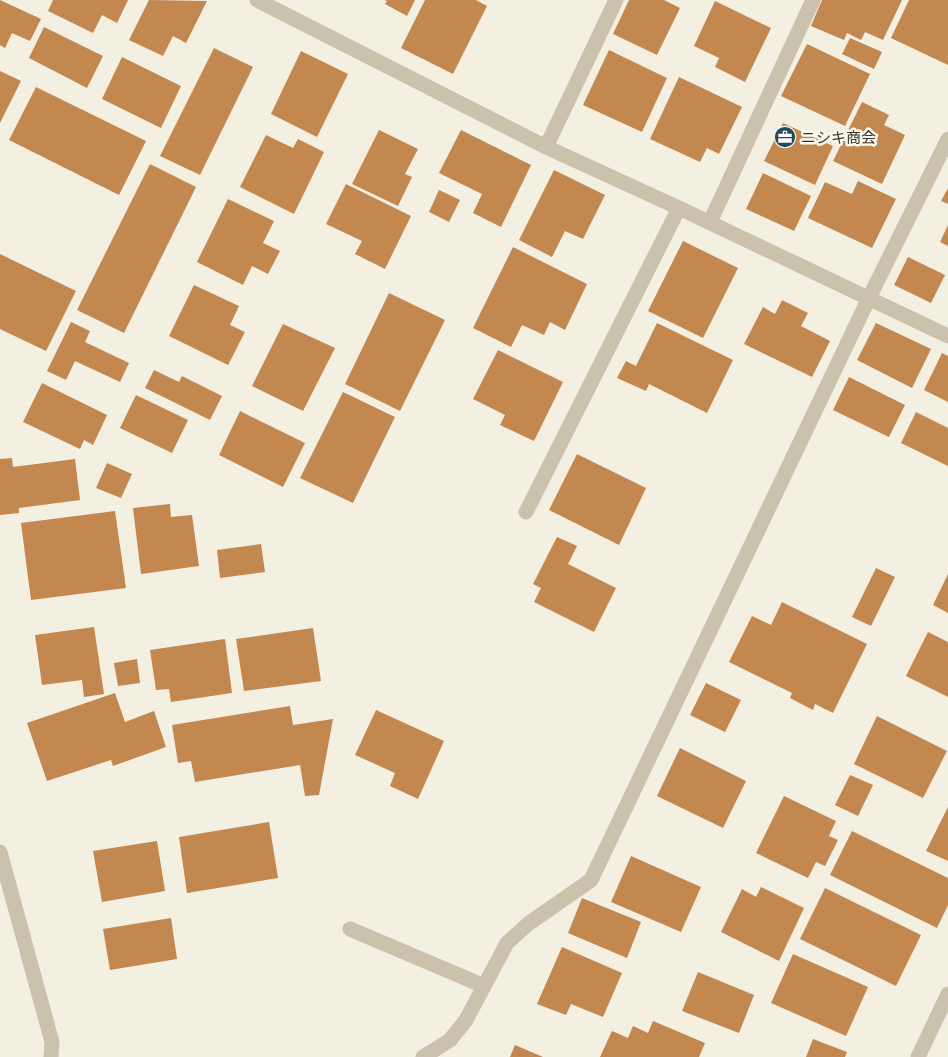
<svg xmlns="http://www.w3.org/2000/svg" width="948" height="1057" viewBox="0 0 948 1057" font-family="Commissioner,'Noto Sans JP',sans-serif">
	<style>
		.building { fill: #c38750 }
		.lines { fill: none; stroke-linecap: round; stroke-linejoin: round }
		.street { stroke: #cbc2ad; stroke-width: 15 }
		.labels { text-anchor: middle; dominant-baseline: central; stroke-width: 5; stroke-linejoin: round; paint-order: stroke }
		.poi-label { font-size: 15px; fill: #3a332b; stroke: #faf8ee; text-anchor: start }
	</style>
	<rect width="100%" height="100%" fill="#f3efe1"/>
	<path class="building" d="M 0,0 L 41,19 L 30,41 L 12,33 L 5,48 L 0,45 Z
		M 53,0 L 128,0 L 117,23 L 102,15 L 93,33 L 48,11 Z
		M 149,0 L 207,1 L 186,43 L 173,36 L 163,56 L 129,40 Z
		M 384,0 L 415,0 L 407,16 L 385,4 L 387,1 Z
		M 425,0 L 476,0 L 487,6 L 453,74 L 401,48 Z
		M 629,0 L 664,0 L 680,8 L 657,55 L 613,34 Z
		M 822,0 L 902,0 L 883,40 L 865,32 L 861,40 L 847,33 L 844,40 L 811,26 Z
		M 909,0 L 948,0 L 948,65 L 891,38 Z
		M 715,1 L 771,28 L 745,82 L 715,67 L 719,58 L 694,46 Z
		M 44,27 L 103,56 L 87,88 L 29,58 Z
		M 850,38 L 882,52 L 874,69 L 842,54 Z
		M 807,44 L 870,74 L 845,126 L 781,96 Z
		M 214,48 L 253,67 L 200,175 L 160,156 Z
		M 609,50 L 667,78 L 642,132 L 583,105 Z
		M 301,51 L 348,74 L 317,137 L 271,114 Z
		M 122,57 L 181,86 L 161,128 L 102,99 Z
		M 0,71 L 21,81 L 0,123 Z
		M 679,77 L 742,107 L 719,154 L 707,148 L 700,162 L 650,139 Z
		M 36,87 L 146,141 L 119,195 L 9,140 Z
		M 862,102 L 889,115 L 884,125 L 905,135 L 882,184 L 833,161 Z
		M 783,123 L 833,146 L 815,185 L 764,161 Z
		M 379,130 L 418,149 L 405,174 L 412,177 L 398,206 L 352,184 Z
		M 461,130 L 531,165 L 501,227 L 473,213 L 482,194 L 439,173 Z
		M 266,135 L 293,148 L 298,139 L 324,152 L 294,214 L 240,187 Z
		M 150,164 L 196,187 L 124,333 L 77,310 Z
		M 554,170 L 605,195 L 583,239 L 565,231 L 552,257 L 519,240 Z
		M 763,173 L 811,196 L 794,231 L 746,209 Z
		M 858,181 L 896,199 L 872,248 L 808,218 L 825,182 L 852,194 Z
		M 346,184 L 411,216 L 385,269 L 355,254 L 362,241 L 326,224 Z
		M 948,188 L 948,204 L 941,201 Z
		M 439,190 L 460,200 L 449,222 L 429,212 Z
		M 228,199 L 274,221 L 263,243 L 280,251 L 268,274 L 252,266 L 243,285 L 197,262 Z
		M 948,225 L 948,246 L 940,242 Z
		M 683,241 L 738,268 L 703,338 L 648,311 Z
		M 513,247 L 587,284 L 565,330 L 550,322 L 544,335 L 522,325 L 511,347 L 473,328 Z
		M 0,254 L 76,291 L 46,351 L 0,329 Z
		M 908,257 L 945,275 L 931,303 L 894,285 Z
		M 194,285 L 239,306 L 230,325 L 245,332 L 228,365 L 169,336 Z
		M 389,293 L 445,320 L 400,411 L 345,384 Z
		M 782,300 L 808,313 L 801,326 L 830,341 L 812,377 L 744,344 L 763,307 L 775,314 Z
		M 71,322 L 90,331 L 85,342 L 129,363 L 120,382 L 75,361 L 66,380 L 47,371 Z
		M 657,323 L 733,360 L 707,413 L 649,384 L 646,391 L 617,378 L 626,361 L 636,366 Z
		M 876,323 L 931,349 L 912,388 L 857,360 Z
		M 283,324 L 335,348 L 303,411 L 252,386 Z
		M 498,350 L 563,382 L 534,441 L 500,425 L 505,415 L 473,399 Z
		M 942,353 L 948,356 L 948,402 L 924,390 Z
		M 154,370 L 179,382 L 182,376 L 222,396 L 210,420 L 145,388 Z
		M 849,377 L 905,405 L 889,437 L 833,410 Z
		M 42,383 L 107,415 L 93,445 L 84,440 L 80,449 L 23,422 Z
		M 343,392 L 395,417 L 353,503 L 300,478 Z
		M 136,395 L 188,420 L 172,453 L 120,428 Z
		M 240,411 L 305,443 L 283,487 L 219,455 Z
		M 916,412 L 948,428 L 948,466 L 901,443 Z
		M 577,454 L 646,488 L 619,545 L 549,510 Z
		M 12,458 L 13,467 L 75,459 L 80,500 L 19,508 L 19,513 L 0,515 L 0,459 Z
		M 107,463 L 132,474 L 121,498 L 96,488 Z
		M 170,504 L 171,517 L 192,515 L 199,566 L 141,574 L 133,508 Z
		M 115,511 L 126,588 L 31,600 L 21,523 Z
		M 557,537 L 577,546 L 568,564 L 616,588 L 594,632 L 534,602 L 541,588 L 533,584 Z
		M 261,544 L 265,572 L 220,578 L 217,550 Z
		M 876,568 L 895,577 L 871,626 L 852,617 Z
		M 948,574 L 948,613 L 933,605 Z
		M 782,602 L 867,644 L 833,713 L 815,704 L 813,710 L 790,698 L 792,693 L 729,662 L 752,616 L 771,625 Z
		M 94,627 L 104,694 L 84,697 L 82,680 L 42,685 L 35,635 Z
		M 313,628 L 321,681 L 244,691 L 236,639 Z
		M 928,632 L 948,642 L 948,697 L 906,676 Z
		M 225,639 L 232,693 L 171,702 L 169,689 L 156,690 L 150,650 Z
		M 137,659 L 140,683 L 118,686 L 114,663 Z
		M 706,683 L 741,700 L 725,732 L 690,715 Z
		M 115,693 L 125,722 L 154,711 L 166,747 L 113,766 L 111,760 L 47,781 L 27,723 Z
		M 290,706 L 293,725 L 333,719 L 319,795 L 305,796 L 300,765 L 195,782 L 191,761 L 178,763 L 172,725 Z
		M 376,710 L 444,741 L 418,799 L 390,786 L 395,773 L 355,755 Z
		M 877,716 L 947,751 L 923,798 L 854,764 Z
		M 680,748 L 746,781 L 723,828 L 657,796 Z
		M 850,775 L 873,785 L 858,816 L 835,805 Z
		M 784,796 L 836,821 L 829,836 L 838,840 L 825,866 L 816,862 L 808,878 L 756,853 Z
		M 948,807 L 948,861 L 926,851 Z
		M 269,822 L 278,878 L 187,893 L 179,837 Z
		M 852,831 L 948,878 L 948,905 L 937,928 L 830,875 Z
		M 157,841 L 165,891 L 102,902 L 93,851 Z
		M 631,856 L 701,887 L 681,932 L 611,902 Z
		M 761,887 L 804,908 L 779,961 L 721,932 L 742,889 L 756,897 Z
		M 825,888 L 921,935 L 896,986 L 800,939 Z
		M 582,898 L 641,922 L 627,958 L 568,933 Z
		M 171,918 L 177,959 L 110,970 L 103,929 Z
		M 562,947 L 622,973 L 603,1017 L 571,1004 L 566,1015 L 537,1004 Z
		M 793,954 L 868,987 L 846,1036 L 771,1003 Z
		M 698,972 L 754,995 L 739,1033 L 682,1011 Z
		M 653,1021 L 705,1043 L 699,1057 L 600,1057 L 612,1031 L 628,1038 L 633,1026 L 648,1033 Z
		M 813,1039 L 847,1052 L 845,1057 L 806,1057 Z
		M 515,1045 L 543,1057 L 510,1057 Z"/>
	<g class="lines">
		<path class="street" d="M 257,0 L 546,147 L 679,208 L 948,336
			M 546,147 L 616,0
			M 710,222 L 813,0
			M 526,512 L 679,208
			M 0,852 L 52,1042 L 51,1057
			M 350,929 L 484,986
			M 423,1057 L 450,1040 L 466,1020 L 507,943 L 528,924 L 591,880 L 869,298 L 948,139
			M 918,1057 L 948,994"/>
	</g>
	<defs>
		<g id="office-disc" transform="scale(1.125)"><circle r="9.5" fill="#214a5b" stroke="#faf8ee"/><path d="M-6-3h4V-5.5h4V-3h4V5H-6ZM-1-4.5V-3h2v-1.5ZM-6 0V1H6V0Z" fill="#fff"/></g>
	</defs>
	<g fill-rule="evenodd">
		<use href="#office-disc" x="785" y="137"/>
	</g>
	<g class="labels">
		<g class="poi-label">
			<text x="801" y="137">ニシキ商会</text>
		</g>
	</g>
</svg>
